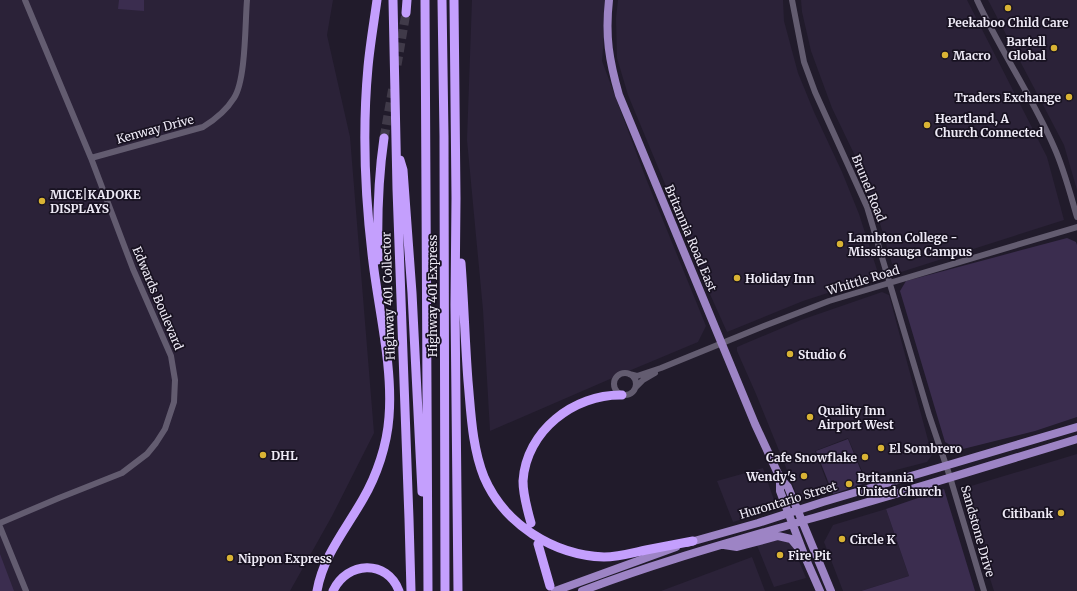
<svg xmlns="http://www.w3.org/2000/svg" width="1077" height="591" viewBox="0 0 1077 591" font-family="Merriweather,serif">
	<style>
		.built { fill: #2b2238 }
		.green { fill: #3b2d4f }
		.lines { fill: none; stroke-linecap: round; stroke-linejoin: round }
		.highway-tunnel { stroke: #403a49; stroke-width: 9; stroke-dasharray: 9 4.5; stroke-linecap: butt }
		.minor { stroke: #635c70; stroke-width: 6 }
		.major { stroke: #9d84c5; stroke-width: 8 }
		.highway { stroke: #c49ffd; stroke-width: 9 }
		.poi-dot { fill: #d9b334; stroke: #181221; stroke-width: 1.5 }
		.labels { text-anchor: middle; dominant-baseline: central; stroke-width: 3.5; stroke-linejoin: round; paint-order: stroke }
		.poi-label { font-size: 12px; font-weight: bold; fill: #eeeaf6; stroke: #181221; text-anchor: start }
		.street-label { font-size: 12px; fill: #eeeaf6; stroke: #181221 }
	</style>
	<rect width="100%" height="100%" fill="#211b2b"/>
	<path class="built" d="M 0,0 L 333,0 L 327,35 L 350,137 L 374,433 L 332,516 L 290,591 L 0,591 Z
		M 472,0 L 607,0 L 602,61 L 645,176 L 706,326 L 698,342 L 624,373 L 490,431 L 483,310 L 467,140 Z
		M 618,0 L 783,0 L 784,21 L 798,73 L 814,112 L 842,172 L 859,214 L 878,273 L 877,277 L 803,301 L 727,332 L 696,263 L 680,220 L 628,95 L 617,58 L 616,18 Z
		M 801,0 L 967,0 L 1047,157 L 1064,220 L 895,274 L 876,210 L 858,162 L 832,108 L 811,51 L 802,12 Z
		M 988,0 L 1077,0 L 1077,190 L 1064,145 Z
		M 882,292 L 889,295 L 932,455 L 927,462 L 865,478 L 848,438 L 815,451 L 830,490 L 802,498 L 797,495 L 756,394 L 737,351 L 737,347 L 801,320 Z
		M 1077,454 L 1077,591 L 994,591 L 961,489 Z
		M 763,468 L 775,503 L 770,511 L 733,522 L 717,481 Z
		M 886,509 L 909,576 L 861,591 L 843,591 L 824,542 L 833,525 Z
		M 779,537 L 792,544 L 806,578 L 774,587 L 756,543 Z
		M 752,557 L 765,591 L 661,591 Z"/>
	<path class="green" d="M 119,0 L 144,0 L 144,11 L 118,9 Z
		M 1067,238 L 1076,242 L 1077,245 L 1077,417 L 1035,431 L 959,450 L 945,442 L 900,291 L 906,281 Z
		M 848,439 L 866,483 L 833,494 L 816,451 Z
		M 944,489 L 975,591 L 861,591 L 909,576 L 886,509 Z
		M 0,554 L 14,591 L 0,591 Z"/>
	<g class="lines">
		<path class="highway-tunnel" d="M 397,65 L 406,13
			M 384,138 L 393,87"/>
		<path class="minor" d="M 792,0 L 804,62 L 815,92 L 867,207 L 929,415 L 950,477 L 984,591
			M 977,0 C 1000,50 1032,96 1054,147 C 1064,169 1070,193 1077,217
			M 91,158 L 203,127 C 216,119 226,111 234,98 C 246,80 245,23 247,0
			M614 384a11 11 0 1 1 22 0a11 11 0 1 1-22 0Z
			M 629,374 L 637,376 L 661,368 L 764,326 L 829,301 L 1077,227
			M 636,387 L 643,380 L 655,373
			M 0,523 L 59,498 L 122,473 L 147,454 L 156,443 L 165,429 L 174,402 L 175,380 L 171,356 L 133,269 L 91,158 L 25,0
			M 0,527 L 26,591"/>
		<path class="major" d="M 609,0 C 605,36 609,60 619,95 L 755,424 L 780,478 L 788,487 L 831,591
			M 780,478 L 780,491 L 805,557 L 820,591
			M 687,543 L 758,523 L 823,502 L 1077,427
			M 724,545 L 737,547 L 778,536 L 791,539 L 801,551
			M 555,591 L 676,547
			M 582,591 C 657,562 735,541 813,518 C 901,493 989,466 1077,439"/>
		<path class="highway" d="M 393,0 L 397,189 L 409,519 L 411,591
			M 425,0 L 428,591
			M 442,0 L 444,136 L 445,591
			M 454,0 L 456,198 L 455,305 L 458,591
			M 406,13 L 407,0
			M 400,160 L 403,170 L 412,293 L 422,492
			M 378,260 C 377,218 378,179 384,138
			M 461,263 C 464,302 465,342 468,381 C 471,413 472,447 484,477 C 504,524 553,555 604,557 C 618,557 632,553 646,550 C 662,547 678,544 693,541
			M 531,523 C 527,509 523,495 523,481 C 526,431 574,394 622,395
			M 538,544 L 550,586
			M 317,591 C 323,556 346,529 363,499 C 377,475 387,445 389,417 C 393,367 379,312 373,262 C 365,198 362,132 368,67 C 370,45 374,22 377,0
			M 333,591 C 347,561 387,559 399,591"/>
	</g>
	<g class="poi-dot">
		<circle cx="1008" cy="8" r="4"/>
		<circle cx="1054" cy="48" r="4"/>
		<circle cx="945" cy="55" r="4"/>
		<circle cx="1069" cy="97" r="4"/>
		<circle cx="927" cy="125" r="4"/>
		<circle cx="42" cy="201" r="4"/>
		<circle cx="840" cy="244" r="4"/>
		<circle cx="737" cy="278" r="4"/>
		<circle cx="790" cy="354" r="4"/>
		<circle cx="810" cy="417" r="4"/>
		<circle cx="881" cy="448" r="4"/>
		<circle cx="263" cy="455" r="4"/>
		<circle cx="865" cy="457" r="4"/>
		<circle cx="804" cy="476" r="4"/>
		<circle cx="849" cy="484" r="4"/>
		<circle cx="1061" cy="513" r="4"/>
		<circle cx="842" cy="539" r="4"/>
		<circle cx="780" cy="555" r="4"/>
		<circle cx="230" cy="558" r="4"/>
	</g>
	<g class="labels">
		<g class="poi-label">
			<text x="1008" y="22" text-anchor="middle">Peekaboo Child Care</text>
			<text x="1046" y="41" text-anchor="end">Bartell<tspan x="1046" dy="14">Global</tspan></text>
			<text x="953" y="55">Macro</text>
			<text x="1061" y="97" text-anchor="end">Traders Exchange</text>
			<text x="935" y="118">Heartland, A<tspan x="935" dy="14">Church Connected</tspan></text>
			<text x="50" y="194">MICE|KADOKE<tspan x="50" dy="14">DISPLAYS</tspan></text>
			<text x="848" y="237">Lambton College -<tspan x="848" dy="14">Mississauga Campus</tspan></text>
			<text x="745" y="278">Holiday Inn</text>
			<text x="798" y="354">Studio 6</text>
			<text x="818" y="410">Quality Inn<tspan x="818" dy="14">Airport West</tspan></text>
			<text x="889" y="448">El Sombrero</text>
			<text x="271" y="455">DHL</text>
			<text x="857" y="457" text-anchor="end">Cafe Snowflake</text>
			<text x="796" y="476" text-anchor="end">Wendy's</text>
			<text x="857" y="477">Britannia<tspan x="857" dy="14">United Church</tspan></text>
			<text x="1053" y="513" text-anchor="end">Citibank</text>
			<text x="850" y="539">Circle K</text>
			<text x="788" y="555">Fire Pit</text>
			<text x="238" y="558">Nippon Express</text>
		</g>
		<g class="street-label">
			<text transform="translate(155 129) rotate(-15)">Kenway Drive</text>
			<text transform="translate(869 188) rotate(68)">Brunel Road</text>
			<text transform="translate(691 238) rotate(67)">Britannia Road East</text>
			<text transform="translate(863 280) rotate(-17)">Whittle Road</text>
			<text transform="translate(388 296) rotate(-92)">Highway 401 Collector</text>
			<text transform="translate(432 296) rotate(-90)">Highway 401 Express</text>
			<text transform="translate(158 298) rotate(67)">Edwards Boulevard</text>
			<text transform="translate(788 500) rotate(-17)">Hurontario Street</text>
			<text transform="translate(978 531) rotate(74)">Sandstone Drive</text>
		</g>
	</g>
</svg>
